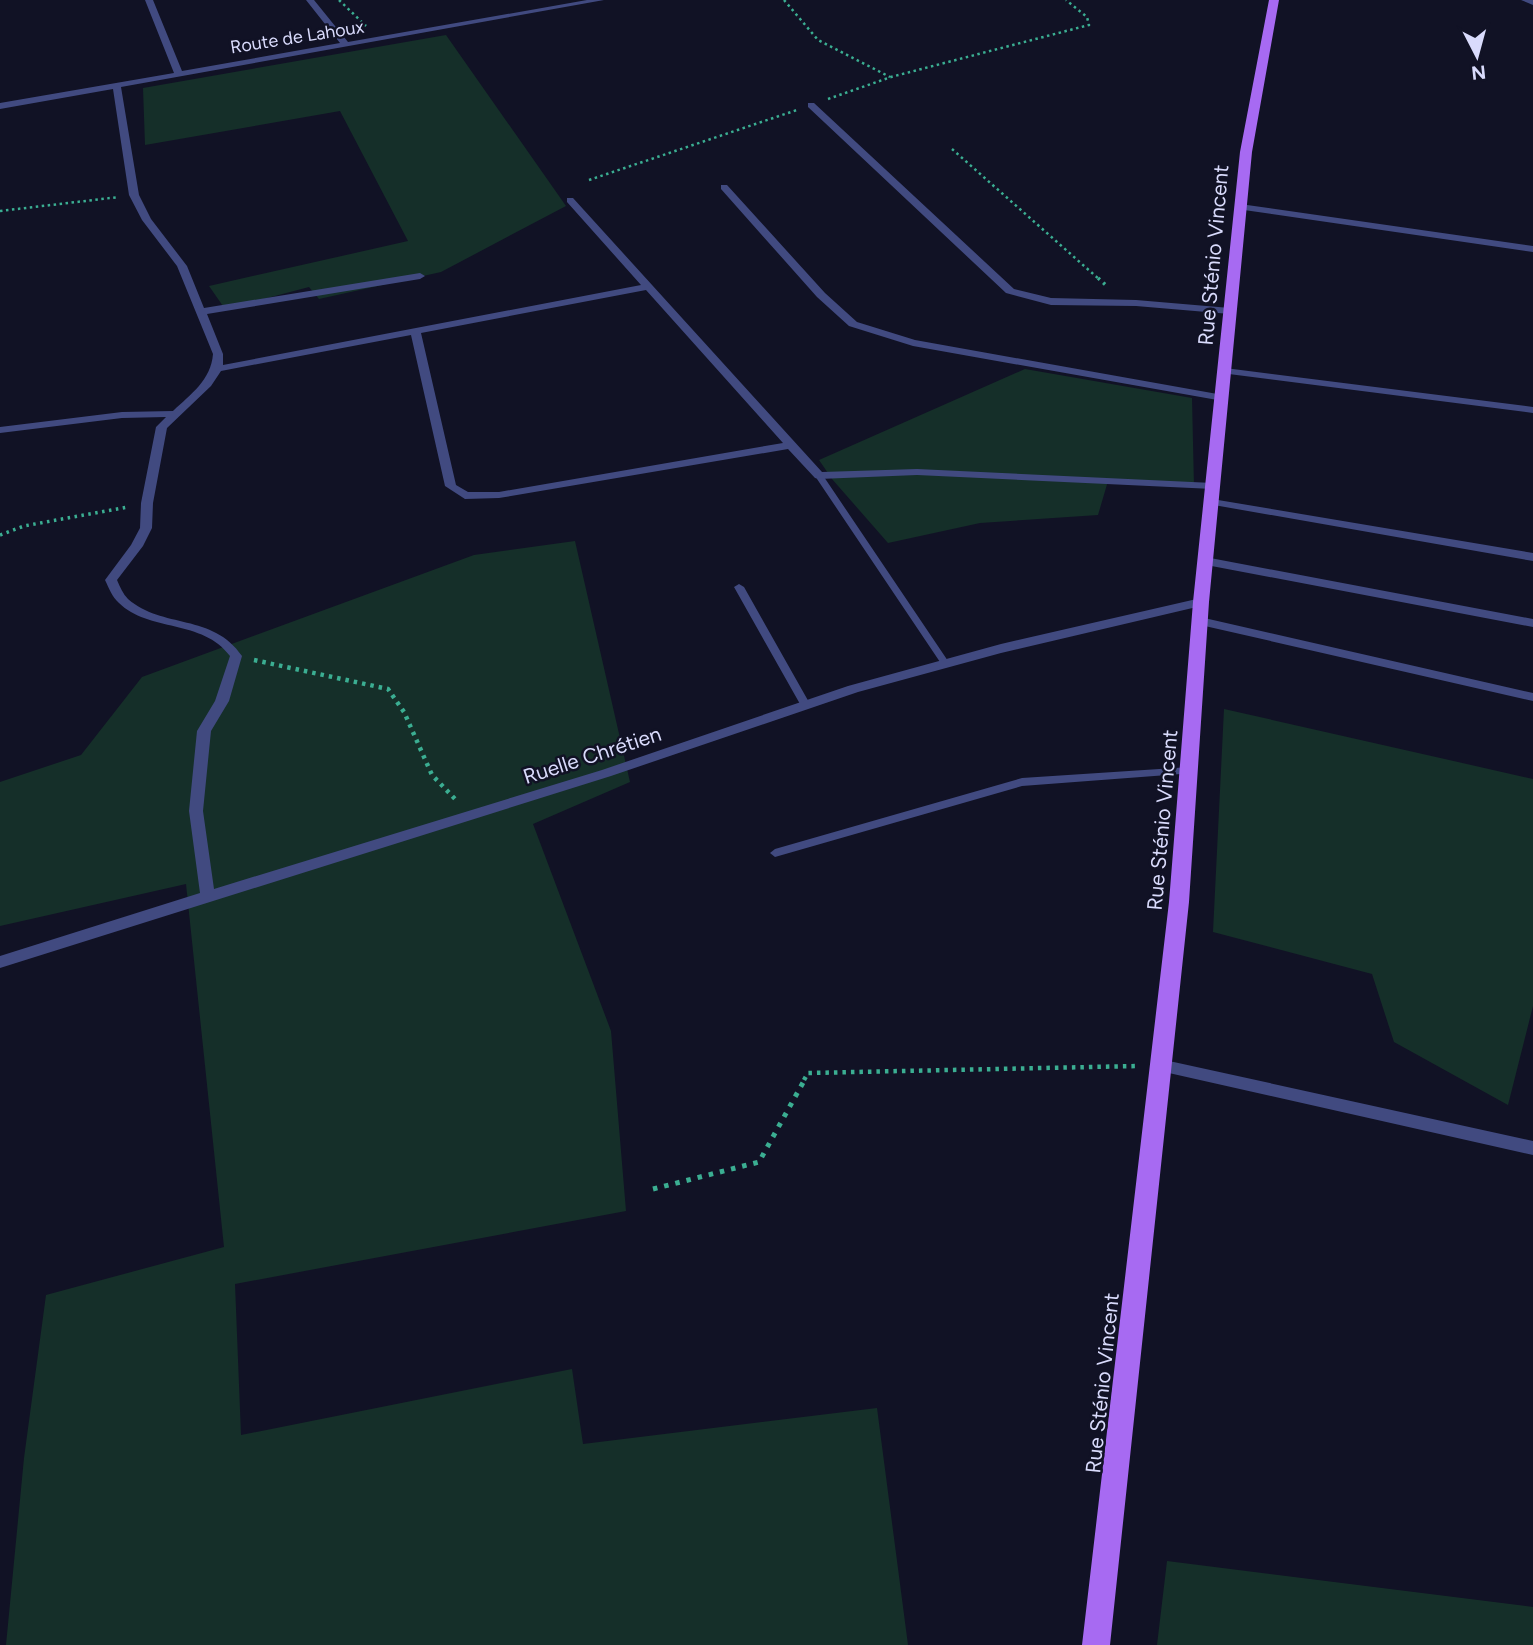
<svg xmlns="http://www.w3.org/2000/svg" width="1533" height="1645" viewBox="0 0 1533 1645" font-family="Figtree,sans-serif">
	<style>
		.green { fill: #152f29 }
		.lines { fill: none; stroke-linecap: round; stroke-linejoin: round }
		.path-far3 { stroke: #3bae92; stroke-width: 2.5; stroke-dasharray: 2.5 3.5; stroke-linecap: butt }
		.path-far2 { stroke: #3bae92; stroke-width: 3.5; stroke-dasharray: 2.5 4.5; stroke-linecap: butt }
		.path-far1 { stroke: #3bae92; stroke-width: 4.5; stroke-dasharray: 3.5 5; stroke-linecap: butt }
		.path { stroke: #3bae92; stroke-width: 5; stroke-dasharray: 4.5 7; stroke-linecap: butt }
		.service { fill: #414a80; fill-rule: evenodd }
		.minor { fill: #414a80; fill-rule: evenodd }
		.primary { fill: #a76af2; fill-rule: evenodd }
		.labels { text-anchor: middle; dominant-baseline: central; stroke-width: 5; stroke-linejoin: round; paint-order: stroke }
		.far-street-label { font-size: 18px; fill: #d9dbfc; stroke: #111225 }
		.street-label { font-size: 21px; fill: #d9dbfc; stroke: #111225 }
	</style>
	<rect width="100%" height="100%" fill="#111225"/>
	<path class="green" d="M 446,35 L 566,206 L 441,272 L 319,299 L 309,287 L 225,309 L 209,286 L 408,241 L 340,111 L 145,145 L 143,88 Z
		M 1025,369 L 1192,398 L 1194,487 L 1108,481 L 1098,515 L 980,523 L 888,543 L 832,479 L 819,460 Z
		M 575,541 L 630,782 L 533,824 L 611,1031 L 626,1211 L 235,1284 L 241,1435 L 572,1369 L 583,1444 L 877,1408 L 908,1645 L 6,1645 L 24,1458 L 46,1295 L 224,1247 L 186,884 L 0,926 L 0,782 L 81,755 L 142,677 L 474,555 Z
		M 1224,709 L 1533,779 L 1533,1006 L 1508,1105 L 1394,1042 L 1372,974 L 1213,932 Z
		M 1167,1561 L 1533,1607 L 1533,1645 L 1157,1645 Z"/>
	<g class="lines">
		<path class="path-far3" d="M 339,0 L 366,26
			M 784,0 L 818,40 L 890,77
			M 828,99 L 891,77 L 1089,25 L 1087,17 L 1066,0
			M 952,149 L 1100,280
			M 589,180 L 797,110
			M 0,211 L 119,197"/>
		<path class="path-far2" d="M 1098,278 L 1108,287
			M 0,535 L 24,526 L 128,507"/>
		<path class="path-far1" d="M 254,660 L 388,689 L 404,712 L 432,775 L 457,801
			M 804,1080 L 808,1073 L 1138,1066"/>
		<path class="path" d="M 653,1189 L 759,1162 L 805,1079"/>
		<path class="service" d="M 819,473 L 822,474 L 948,661 L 950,663 L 948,665 L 942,665 L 815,476 Z
			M 739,584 L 744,587 L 810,704 L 808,706 L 802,706 L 800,704 L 734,587 Z
			M 1190,767 L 1195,771 L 1194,773 L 1022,786 L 775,857 L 770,853 L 775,849 L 1022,778 Z"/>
		<path class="minor" d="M 145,0 L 153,0 L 182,71 L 340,43 L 306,0 L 314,0 L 348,42 L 587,0 L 604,0 L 121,87 L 139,195 L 151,219 L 187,266 L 204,308 L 420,273 L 425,276 L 420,279 L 207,314 L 223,354 L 223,365 L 641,285 L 567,202 L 567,198 L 573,198 L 822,472 L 917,469 L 1213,483 L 1219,486 L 1213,489 L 917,475 L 819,479 L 815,478 L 788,449 L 499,498 L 465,499 L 445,486 L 411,335 L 221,371 L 211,386 L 167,428 L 153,503 L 152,528 L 143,546 L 117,580 C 120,587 123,594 128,599 C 162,629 213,613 242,656 L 229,701 L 211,731 L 203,811 L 214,889 L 602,770 L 848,686 L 1001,644 L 1201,598 L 1207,602 L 1201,606 L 1001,653 L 858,692 L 611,776 L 0,968 L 0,956 L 200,893 L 189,811 L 197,731 L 215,701 L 230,656 C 203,619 148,632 119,603 C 112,597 109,588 105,580 L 131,545 L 140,528 L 141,503 L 156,427 L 166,417 L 122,418 L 0,433 L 0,427 L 122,412 L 173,411 C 191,394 211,380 213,354 L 177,266 L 142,220 L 129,195 L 113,89 L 0,109 L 0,103 L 174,73 ZM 646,290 L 783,443 L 499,492 L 468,492 L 456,485 L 421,333 Z
			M 1521,0 L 1533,0 L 1533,5 Z
			M 808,103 L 814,103 L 1014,289 L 1051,298 L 1136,300 L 1230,308 L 1235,311 L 1230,314 L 1136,306 L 1051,305 L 1006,293 L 808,107 Z
			M 721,185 L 727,185 L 825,293 L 857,322 L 915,340 L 1223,395 L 1228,398 L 1223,401 L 913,346 L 849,326 L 817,297 L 721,189 Z
			M 1240,204 L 1533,246 L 1533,252 L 1237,209 L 1237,205 Z
			M 1225,368 L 1533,407 L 1533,413 L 1221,373 L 1221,369 Z
			M 1212,499 L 1533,553 L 1533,561 L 1208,504 L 1206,502 Z
			M 1205,557 L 1533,619 L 1533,627 L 1201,564 L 1199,561 L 1201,558 Z
			M 1200,617 L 1533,693 L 1533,701 L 1196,624 L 1194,621 L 1196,618 Z
			M 1160,1059 L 1533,1141 L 1533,1155 L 1160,1071 L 1154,1069 L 1152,1065 L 1154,1061 Z"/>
		<path class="primary" d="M 1269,0 L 1279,0 L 1252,152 L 1209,602 L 1189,902 L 1110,1645 L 1082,1645 L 1169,902 L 1193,602 L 1240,152 Z"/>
	</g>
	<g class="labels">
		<g class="far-street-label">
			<text transform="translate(297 37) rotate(-9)">Route de Lahoux</text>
		</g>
		<g class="street-label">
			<text transform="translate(1213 255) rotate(-85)">Rue Sténio Vincent</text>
			<text transform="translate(592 755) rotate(-18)">Ruelle Chrétien</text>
			<text transform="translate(1162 820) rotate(-85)">Rue Sténio Vincent</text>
			<text transform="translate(1102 1383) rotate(-84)">Rue Sténio Vincent</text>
		</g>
	</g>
	<g transform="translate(1477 56) rotate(174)" stroke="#111225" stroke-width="5" paint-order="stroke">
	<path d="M0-5L12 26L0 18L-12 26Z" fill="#d9dbfc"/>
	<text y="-10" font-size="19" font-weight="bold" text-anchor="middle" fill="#d9dbfc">N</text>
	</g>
</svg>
